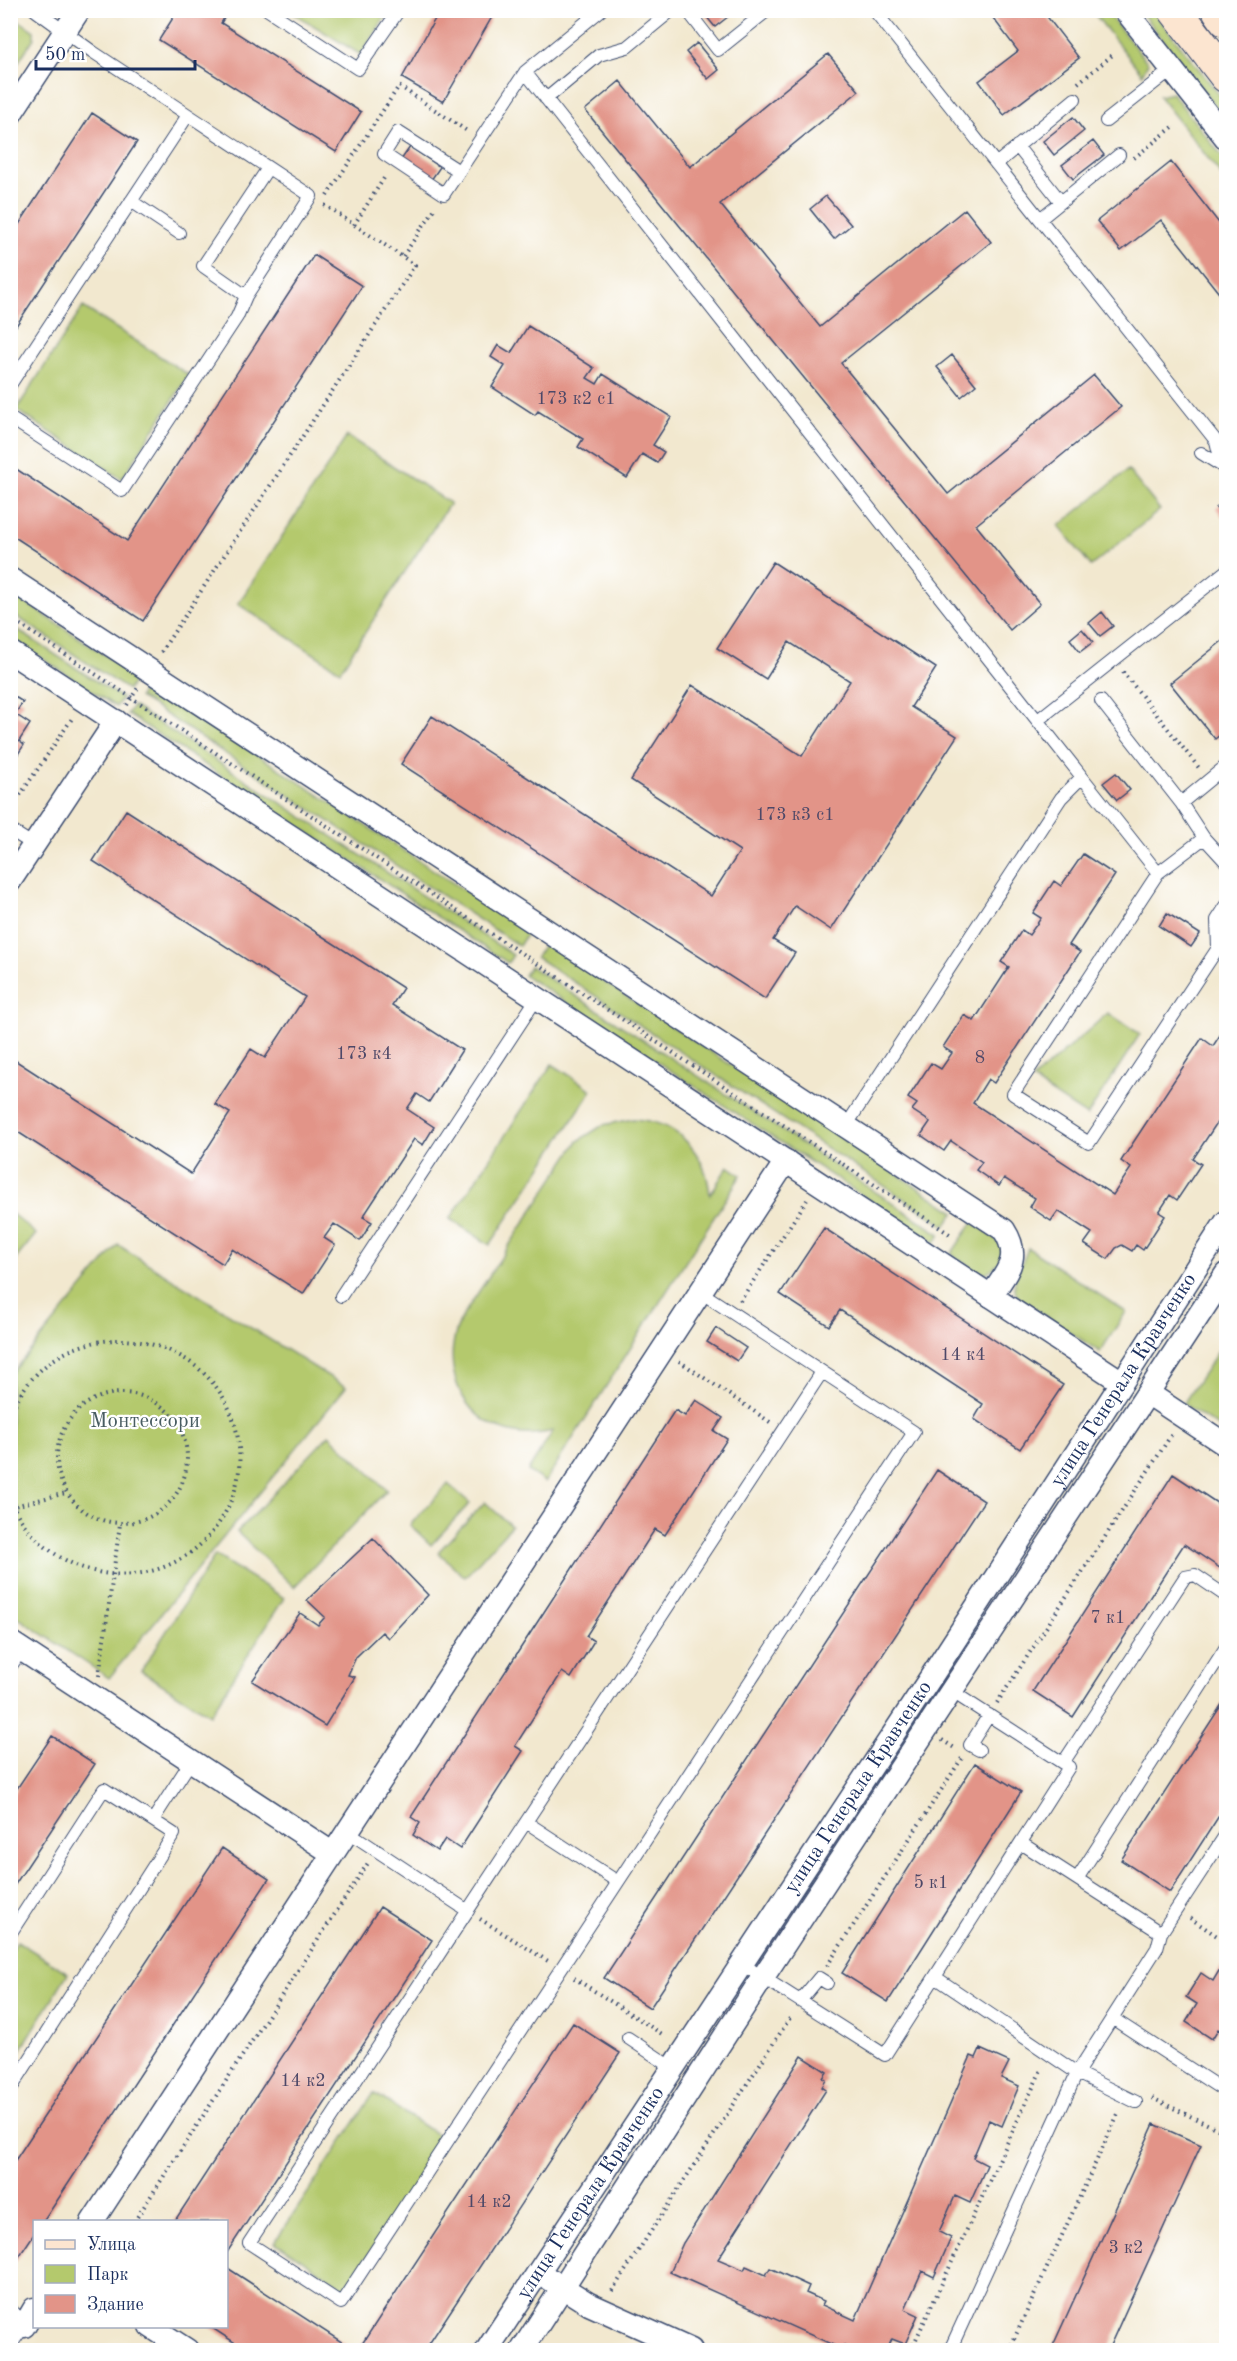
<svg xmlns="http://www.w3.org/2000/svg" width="1237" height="2361" viewBox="0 0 1237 2361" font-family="'Old Standard TT',serif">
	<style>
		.green { fill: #b4c96d; stroke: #687c66; stroke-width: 1.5 }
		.building { fill: #e29488 }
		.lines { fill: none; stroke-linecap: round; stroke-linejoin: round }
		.service-casing { stroke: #3b4b6f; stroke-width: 14 }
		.minor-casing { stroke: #3b4b6f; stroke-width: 25 }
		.secondary-casing { stroke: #3b4b6f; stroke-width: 35 }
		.path { stroke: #3b4b6f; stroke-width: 4; stroke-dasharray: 1.5 4.5; stroke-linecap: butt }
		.service { stroke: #fff; stroke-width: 12 }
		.minor { stroke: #fff; stroke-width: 22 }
		.secondary { stroke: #fce5d0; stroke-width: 33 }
		.labels { text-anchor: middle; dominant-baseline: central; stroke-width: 4.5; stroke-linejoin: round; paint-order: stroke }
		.number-label { font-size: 18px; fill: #4d4868 }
		.street-label { font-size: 21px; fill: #1b2f5e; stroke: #fff }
		.park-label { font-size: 21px; fill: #495d62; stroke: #fff }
	</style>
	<rect width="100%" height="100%" fill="#fff"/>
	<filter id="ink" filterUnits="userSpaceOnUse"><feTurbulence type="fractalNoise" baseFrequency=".0167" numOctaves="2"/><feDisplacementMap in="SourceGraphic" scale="12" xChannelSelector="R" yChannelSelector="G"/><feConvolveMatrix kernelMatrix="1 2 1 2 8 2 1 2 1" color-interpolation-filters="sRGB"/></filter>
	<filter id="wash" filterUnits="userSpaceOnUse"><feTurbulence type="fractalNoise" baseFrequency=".008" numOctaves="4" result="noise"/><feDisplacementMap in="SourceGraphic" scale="24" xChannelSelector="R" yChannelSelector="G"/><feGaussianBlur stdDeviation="1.35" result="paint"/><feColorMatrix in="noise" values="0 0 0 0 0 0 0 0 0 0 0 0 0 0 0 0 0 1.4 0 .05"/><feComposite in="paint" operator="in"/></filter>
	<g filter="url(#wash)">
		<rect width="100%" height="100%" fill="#f2e8cf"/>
		<path class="green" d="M 290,11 L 389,11 L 361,55 Z
			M 1092,11 L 1106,11 L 1148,63 L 1142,74 Z
			M 1140,11 L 1153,11 L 1226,103 L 1226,120 Z
			M 11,15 L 34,31 L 34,38 L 11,73 Z
			M 1172,93 L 1226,161 L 1226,181 L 1159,96 Z
			M 83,307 L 189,375 L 122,479 L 16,410 Z
			M 347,436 L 450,503 L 340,671 L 238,604 Z
			M 1128,470 L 1160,510 L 1091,566 L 1059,526 Z
			M 11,593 L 137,676 L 128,690 L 11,613 Z
			M 10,625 L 122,698 L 116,707 L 11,638 Z
			M 148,683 L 528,932 L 519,946 L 139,697 Z
			M 133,706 L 513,955 L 508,963 L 127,714 Z
			M 545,943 L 955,1212 L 945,1226 L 536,957 Z
			M 530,966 L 940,1234 L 935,1243 L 524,975 Z
			M 1108,1013 L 1140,1034 L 1087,1116 L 1032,1080 Z
			M 552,1064 L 592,1090 L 490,1245 L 450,1219 Z
			M 633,1119 C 677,1121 706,1152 710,1195 L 728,1166 L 741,1175 L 545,1482 L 528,1471 L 553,1431 C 539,1434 526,1436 511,1432 C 458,1420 437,1359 464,1314 L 578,1141 L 603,1125 Z
			M 11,1213 L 36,1234 L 11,1265 Z
			M 973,1222 C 994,1237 1021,1252 986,1273 L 976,1271 L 951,1254 Z
			M 118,1245 L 346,1387 L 109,1678 L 11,1613 L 11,1374 Z
			M 1028,1248 L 1126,1312 L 1100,1352 L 1018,1298 C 1008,1281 1023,1264 1028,1248 Z
			M 1219,1350 L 1226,1355 L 1226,1432 L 1183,1404 Z
			M 329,1435 L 387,1490 L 294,1587 L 237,1532 Z
			M 448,1484 L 470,1503 L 431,1545 L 410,1525 Z
			M 485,1502 L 511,1526 L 465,1577 L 438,1552 Z
			M 215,1555 L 284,1598 L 210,1715 L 141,1671 Z
			M 17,1941 L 68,1973 L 11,2066 L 11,1952 Z
			M 374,2093 L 445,2140 L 346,2289 L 275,2242 Z"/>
		<g id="blocks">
			<path class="building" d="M 178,10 L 229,10 L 221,23 L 361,112 L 336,152 L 159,40 Z
				M 440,10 L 496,10 L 443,102 L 402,78 Z
				M 701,10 L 724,10 L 729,16 L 715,27 Z
				M 987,10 L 1042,10 L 1079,58 L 1004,115 L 979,81 L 1018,51 Z
				M 697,43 L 719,70 L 708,79 L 686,52 Z
				M 828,54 L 859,91 L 720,204 L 820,327 L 965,209 L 991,242 L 841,363 L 948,494 L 1094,375 L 1121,407 L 976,525 L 1040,604 L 1010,630 L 585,110 L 620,81 L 690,167 Z
				M 92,113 L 137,142 L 10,335 L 10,238 Z
				M 1073,117 L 1084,131 L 1054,155 L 1043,141 Z
				M 1093,141 L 1104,155 L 1073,179 L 1062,165 Z
				M 410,147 L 440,167 L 431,180 L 401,160 Z
				M 1171,162 L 1226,232 L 1226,302 L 1161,220 L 1121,251 L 1097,221 Z
				M 826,196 L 851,225 L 834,239 L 810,209 Z
				M 314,255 L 362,286 L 143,621 L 10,534 L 10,465 L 127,541 Z
				M 528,326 L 594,368 L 587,378 L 597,384 L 603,374 L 671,417 L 653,445 L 664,452 L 657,463 L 642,454 L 627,478 L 578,447 L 583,439 L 538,411 L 535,415 L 492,387 L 505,366 L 491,357 L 498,345 L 511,353 Z
				M 952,355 L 976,385 L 961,397 L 937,367 Z
				M 1226,499 L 1226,521 L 1216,508 Z
				M 773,562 L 936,668 L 911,707 L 957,736 L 831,930 L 795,906 L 773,940 L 795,953 L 765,999 L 401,764 L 432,716 L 711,896 L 740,851 L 631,780 L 692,685 L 802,756 L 850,681 L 789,642 L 766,679 L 717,648 Z
				M 1102,612 L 1113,626 L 1100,636 L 1089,623 Z
				M 1082,629 L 1093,642 L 1080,652 L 1070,639 Z
				M 1226,638 L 1226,730 L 1215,739 L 1170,683 Z
				M 10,694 L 23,702 L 15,714 L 30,724 L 19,741 L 24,745 L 12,763 Z
				M 1116,773 L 1130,790 L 1117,800 L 1103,783 Z
				M 126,810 L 403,988 L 392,1005 L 462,1050 L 429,1102 L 417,1094 L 407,1109 L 434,1127 L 423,1145 L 414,1139 L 363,1217 L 372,1222 L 360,1241 L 334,1224 L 324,1238 L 335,1245 L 303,1294 L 232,1249 L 223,1264 L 10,1127 L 10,1057 L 191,1174 L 230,1113 L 215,1104 L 251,1049 L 265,1058 L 305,997 L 93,861 Z
				M 1083,854 L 1115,875 L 1069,945 L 1080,952 L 994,1083 L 988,1079 L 973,1103 L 1113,1195 L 1131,1168 L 1121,1161 L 1202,1038 L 1213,1046 L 1226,1026 L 1226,1109 L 1193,1159 L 1201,1164 L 1177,1200 L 1170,1195 L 1159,1212 L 1165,1216 L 1143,1250 L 1136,1245 L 1132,1251 L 1122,1245 L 1116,1248 L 1108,1259 L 1084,1244 L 1092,1233 L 1058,1211 L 1051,1221 L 1030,1207 L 1035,1198 L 1004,1178 L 999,1186 L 976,1170 L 982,1162 L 951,1141 L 944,1151 L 921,1135 L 930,1122 L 912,1110 L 917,1104 L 908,1098 L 931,1063 L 941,1069 L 952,1053 L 943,1047 L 964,1015 L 974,1021 L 1009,967 L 1001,962 L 1022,930 L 1029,935 L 1041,918 L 1033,913 L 1054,881 L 1061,886 Z
				M 1167,913 L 1200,934 L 1191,947 L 1159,926 Z
				M 824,1228 L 1063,1385 L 1020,1449 L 974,1419 L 983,1404 L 840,1310 L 829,1326 L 780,1294 Z
				M 716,1328 L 746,1348 L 737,1361 L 707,1342 Z
				M 696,1400 L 723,1418 L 714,1431 L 727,1439 L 665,1535 L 655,1529 L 586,1636 L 594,1641 L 571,1678 L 562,1672 L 515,1746 L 523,1751 L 460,1849 L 445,1839 L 437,1851 L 413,1835 L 420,1823 L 411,1817 L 675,1410 L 685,1416 Z
				M 937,1470 L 984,1501 L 650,2008 L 604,1978 Z
				M 1173,1474 L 1226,1509 L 1226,1572 L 1184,1544 L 1073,1717 L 1033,1691 Z
				M 373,1538 L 428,1595 L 388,1638 L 382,1632 L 356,1657 L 348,1675 L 355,1677 L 325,1726 L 252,1681 L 300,1613 L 318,1625 L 325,1617 L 307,1600 Z
				M 1226,1698 L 1226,1805 L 1170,1892 L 1121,1860 Z
				M 52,1736 L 95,1764 L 10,1892 L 10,1799 Z
				M 975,1763 L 1021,1792 L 888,2002 L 842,1973 Z
				M 222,1848 L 269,1879 L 43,2222 L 34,2222 L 34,2234 L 10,2270 L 10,2168 Z
				M 380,1907 L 432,1940 L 226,2254 L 226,2222 L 174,2222 Z
				M 1223,1964 L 1226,1966 L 1226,2035 L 1218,2029 L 1212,2039 L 1186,2022 L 1197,2004 L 1186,1997 L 1201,1973 L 1213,1981 Z
				M 573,2023 L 620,2053 L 425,2350 L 358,2350 Z
				M 980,2049 L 1009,2062 L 1001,2078 L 1019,2086 L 1002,2126 L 989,2120 L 973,2158 L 987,2165 L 970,2203 L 955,2196 L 939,2232 L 951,2238 L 934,2277 L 922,2271 L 905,2309 L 918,2315 L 905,2344 L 892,2339 L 887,2350 L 855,2350 L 844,2345 L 842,2349 L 670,2272 L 683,2243 L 802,2056 L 827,2072 L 823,2078 L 826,2080 L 822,2087 L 826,2090 L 718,2259 L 744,2270 L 746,2266 L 766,2275 L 770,2268 L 809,2286 L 806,2293 L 824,2301 L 822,2305 L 855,2320 L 971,2056 L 976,2058 Z
				M 1154,2124 L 1201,2145 L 1108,2350 L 1051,2350 Z
				M 226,2267 L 354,2350 L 246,2350 L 209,2326 L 226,2326 Z"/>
		</g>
	</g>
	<g filter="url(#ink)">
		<use href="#blocks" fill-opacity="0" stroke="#3b4b6f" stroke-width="1.5"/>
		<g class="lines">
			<g class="service-casing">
				<path id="service" d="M 268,10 L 358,69 L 399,10
					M 687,10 L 718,50 L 768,10
					M 874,10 L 1216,441 L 1222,466 L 1226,472
					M 525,72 L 1082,777
					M 546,99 L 599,55 L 627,47 L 672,10
					M 1106,121 L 1172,69
					M 1017,146 L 1061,202
					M 996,164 L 1075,99
					M 459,171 L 398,132 L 384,154 L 444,194 L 525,72 L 601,10
					M 131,201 L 179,233
					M 1040,219 L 1119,155
					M 246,296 L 203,266 L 268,168
					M 10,385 L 188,115
					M 10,418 L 122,491 L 237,317 L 246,296 L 311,196 L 93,52 L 35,10
					M 1201,453 L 1222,466
					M 1101,701 L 1181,803 L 1204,838
					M 1038,720 L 1226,571
					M 1181,803 L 1226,766
					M 10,830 L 34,845
					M 1226,862 L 1204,838 L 1158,873 L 1013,1094 L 1089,1143 L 1218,948 L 1217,920 L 1226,906
					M 846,1126 L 1061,798 L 1082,777 L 1158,873
					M 699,1291 L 914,1432 L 618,1882 L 526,1822 L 822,1372
					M 341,1296 L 537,998
					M 10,1667 L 22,1650
					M 979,1750 L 970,1745 L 989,1715
					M 1063,1763 L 1185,1577 L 1195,1575 L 1226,1596
					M 153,1820 L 191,1761
					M 526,1822 L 249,2243 L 341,2303 L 618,1882
					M 347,1831 L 468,1911
					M 1021,1843 L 1161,1933
					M 1077,1879 L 1226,1647
					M 10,1934 L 104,1789 L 174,1834 L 10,2090
					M 742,1964 L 885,2055 L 1069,1767 L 948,1689
					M 935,1977 L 1077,2073 L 1136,2102
					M 800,2001 L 819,1978 L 827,1983
					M 1112,2018 L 1226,2092
					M 628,2038 L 673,2068
					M 10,2346 L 24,2326
					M 950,2350 L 1077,2073 L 1157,1948 L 1161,1933 L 1226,1834"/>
			</g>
			<g class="minor-casing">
				<g id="minor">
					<path d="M 1125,10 L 1226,138"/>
					<path d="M 10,115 L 79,10"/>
					<path d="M 10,579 L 1004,1230 C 1022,1258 1007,1271 991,1296"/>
					<path d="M 10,652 L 1122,1382"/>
					<path d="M 10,881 L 116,721"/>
					<path d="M 1149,1394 L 1226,1445"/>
					<path d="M 10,1642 L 332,1853"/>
					<path d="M 92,2222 L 786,1161"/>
					<path d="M 551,2280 L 589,2304 L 691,2350"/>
					<path d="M 10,2317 L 24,2326 L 34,2309"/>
					<path d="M 150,2326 L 187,2350"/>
					<path id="s1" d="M 487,2350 L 931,1677 L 1226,1222"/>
					<path d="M 522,2350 L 763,1977 L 1226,1274"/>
				</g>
			</g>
			<g class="secondary-casing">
				<path id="secondary" d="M 1175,10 L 1226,76
					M 1219,10 L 1226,20"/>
			</g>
			<path class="path" d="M 1078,83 L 1115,53
				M 1134,158 L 1173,127
				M 327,196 L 399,86 L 467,131
				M 354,225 L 386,175
				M 403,256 L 436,207
				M 10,618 L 951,1235
				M 161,652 L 415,265 L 323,204
				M 1123,672 L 1199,768
				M 127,705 L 139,686
				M 10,810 L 73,717
				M 740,1301 L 807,1200
				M 679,1361 L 770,1422
				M57 1458a65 65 0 1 1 130 0a65 65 0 1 1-130 0Z
				M 10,1415 C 62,1288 250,1333 239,1470 C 238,1484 232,1500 225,1513 C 187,1582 98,1595 40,1542 C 27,1530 16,1515 10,1498
				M 10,1507 L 66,1493
				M 99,1676 L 120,1524
				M 997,1703 L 1172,1434
				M 942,1740 L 956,1749
				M 1190,1918 L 1226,1942
				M 480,1919 L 548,1961
				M 827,1966 L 962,1758
				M 574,1978 L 662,2034
				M 1152,2098 L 1226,2133
				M 134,2222 L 368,1863
				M 612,2291 L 792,2015
				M 911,2350 L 1042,2068
				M 1009,2350 L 1119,2112"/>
			<use href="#service" class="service"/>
			<use href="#minor" class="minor"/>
			<use href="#secondary" class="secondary"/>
		</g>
	</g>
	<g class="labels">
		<g class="number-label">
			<text x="576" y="399">173 к2 с1</text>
			<text x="795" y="815">173 к3 с1</text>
			<text x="364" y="1054">173 к4</text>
			<text x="980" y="1058">8</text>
			<text x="963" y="1355">14 к4</text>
			<text x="1108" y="1618">7 к1</text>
			<text x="931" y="1883">5 к1</text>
			<text x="303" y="2081">14 к2</text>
			<text x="489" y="2202">14 к2</text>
			<text x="1126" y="2248">3 к2</text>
		</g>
		<g class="street-label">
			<text stroke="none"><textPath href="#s1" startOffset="1160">улица Генерала Кравченко</textPath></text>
			<text stroke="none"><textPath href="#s1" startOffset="674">улица Генерала Кравченко</textPath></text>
			<text stroke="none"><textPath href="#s1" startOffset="188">улица Генерала Кравченко</textPath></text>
		</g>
		<g class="park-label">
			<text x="145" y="1421">Монтессори</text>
		</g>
	</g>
	<rect width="1237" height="2361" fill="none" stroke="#fff" stroke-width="36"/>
	<rect x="33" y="2220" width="195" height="108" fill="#ffffff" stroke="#a4acbf" stroke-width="1.5"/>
	<rect x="45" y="2240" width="30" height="9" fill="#fce5d0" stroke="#a4acbf" stroke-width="1.5"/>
	<text x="87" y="2250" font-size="18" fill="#1b2f5e">Улица</text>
	<rect x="45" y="2265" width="30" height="18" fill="#b4c96d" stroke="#a4acbf" stroke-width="1.5"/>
	<text x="87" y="2280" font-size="18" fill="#1b2f5e">Парк</text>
	<rect x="45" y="2295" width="30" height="18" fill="#e29488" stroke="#a4acbf" stroke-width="1.5"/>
	<text x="87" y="2310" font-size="18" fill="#1b2f5e">Здание</text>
	<path d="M36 60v9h159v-9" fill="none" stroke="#1b2f5e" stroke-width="3"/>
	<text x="45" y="60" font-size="18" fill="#1b2f5e" stroke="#ffffff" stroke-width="4.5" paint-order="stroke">50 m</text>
</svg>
